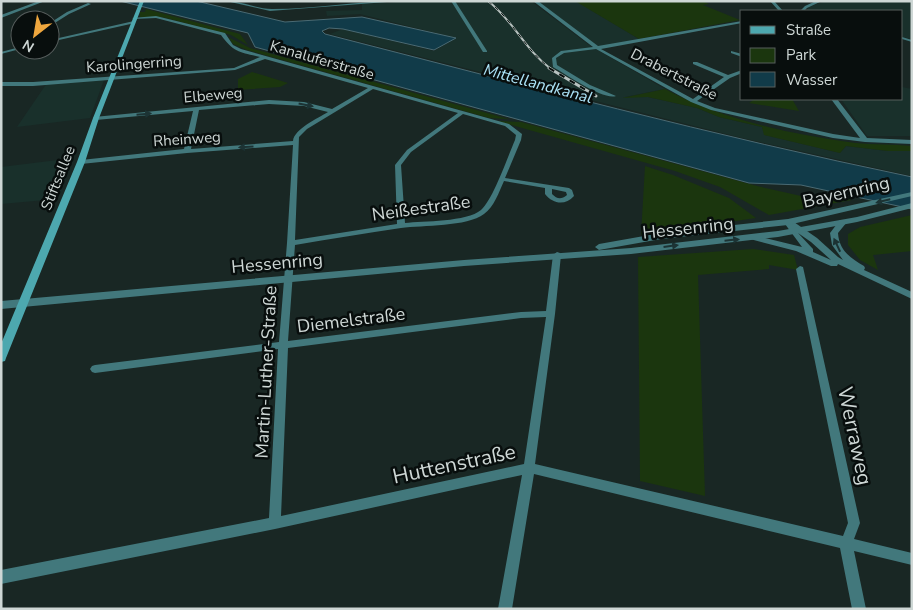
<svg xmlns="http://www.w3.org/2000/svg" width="913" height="610" viewBox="0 0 913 610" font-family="'Nunito Sans',sans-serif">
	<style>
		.built { fill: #19302b }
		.green { fill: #1b360e }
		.water { fill: #113b49; stroke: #4a6a73 }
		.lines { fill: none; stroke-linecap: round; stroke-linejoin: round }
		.minor { fill: #42787c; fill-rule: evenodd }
		.tertiary { fill: #42787c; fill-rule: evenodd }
		.secondary { fill: #4da8af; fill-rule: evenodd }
		.rail-far1-casing { stroke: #b8c2c0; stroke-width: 2 }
		.rail-casing { stroke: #b8c2c0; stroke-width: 3 }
		.rail-far1 { stroke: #080e0d; stroke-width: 1; stroke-dasharray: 4.5; stroke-linecap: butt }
		.rail { stroke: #080e0d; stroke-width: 2; stroke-dasharray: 6; stroke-linecap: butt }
		.oneway { fill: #1c3334 }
		.labels { text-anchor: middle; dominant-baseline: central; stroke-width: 5; stroke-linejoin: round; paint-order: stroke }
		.far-street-label { font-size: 15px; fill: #ced7d5; stroke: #080e0d }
		.far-water-label { font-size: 16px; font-style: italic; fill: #ace3f7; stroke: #080e0d }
		.street-label { font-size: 18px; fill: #ced7d5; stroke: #080e0d }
		.near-street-label { font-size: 21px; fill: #ced7d5; stroke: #080e0d }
	</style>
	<rect width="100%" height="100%" fill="#192724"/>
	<path class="built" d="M 412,1 L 531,1 L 589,45 L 665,89 L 625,97 L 648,97 L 697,108 L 719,117 L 762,127 L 765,135 L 840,153 L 846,146 L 888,151 L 912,151 L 912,176 L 742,138 L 330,34 L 343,29 L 434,51 L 456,38 L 360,14 L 327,16 L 326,11 L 362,10 L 362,4 Z
		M 536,1 L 636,1 L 589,9 L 639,39 L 598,47 Z
		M 825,1 L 912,1 L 912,39 L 902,37 L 902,11 L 806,11 L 809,7 Z
		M 104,80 L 90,118 L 17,127 L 47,83 Z
		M 902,87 L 912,89 L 912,136 L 867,136 L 841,99 L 902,99 Z
		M 74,158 L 57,199 L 1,204 L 1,167 Z"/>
	<path class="green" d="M 575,1 L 703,1 L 709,4 L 703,5 L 740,20 L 639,39 Z
		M 146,9 L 240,34 L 248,45 L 231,35 L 162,17 L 140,17 L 140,12 L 145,12 Z
		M 228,37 L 250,48 L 509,119 L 489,118 L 247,50 L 233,44 Z
		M 252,72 L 288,83 L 280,87 L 238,90 L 238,79 Z
		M 665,89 C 723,120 790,134 855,143 C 873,145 893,144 912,146 L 912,151 L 888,151 L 846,146 L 840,153 L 764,135 L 762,127 L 719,117 L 697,108 L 648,97 L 622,98 Z
		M 755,99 L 792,99 L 799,111 L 749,103 Z
		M 497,121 L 521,122 L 757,186 L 810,198 L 827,195 L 852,200 L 769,215 L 720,187 L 675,171 Z
		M 645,166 L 673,175 L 729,198 L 756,218 L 641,235 Z
		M 912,215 L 912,251 L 873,255 L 878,270 L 860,260 L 848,245 L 848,234 L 860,227 Z
		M 753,249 L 794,255 L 798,270 L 769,265 L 769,269 L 698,275 L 705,496 L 640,481 L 638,257 Z"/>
	<path class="water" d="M 120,1 L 196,1 L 285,22 L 362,17 L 456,38 L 434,50 L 343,29 L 329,28 L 322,31 L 325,34 C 520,84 714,136 912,177 L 912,209 L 801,185 L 749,183 L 255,47 L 248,33 Z"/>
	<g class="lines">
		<path class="minor" d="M 39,1 L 45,1 L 1,18 L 1,15 Z
			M 226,1 C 242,1 257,9 272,9 C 315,9 357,1 400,1 L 270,11 Z
			M 451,1 L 455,1 L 487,51 L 487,52 L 483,52 Z
			M 533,1 L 538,1 L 598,46 L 742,21 L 742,23 L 601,49 L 693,99 L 724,77 L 693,64 L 693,62 L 697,62 L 728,75 L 742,70 L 742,73 L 730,78 L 697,101 L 715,108 L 833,134 L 860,138 L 831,99 L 837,99 L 867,138 L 912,140 L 912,144 L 865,142 L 833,138 L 711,110 L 691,102 L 596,49 L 564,53 L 556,58 L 557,65 L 590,85 L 616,96 C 605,101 565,74 553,67 L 552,58 L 561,51 L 593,47 Z
			M 770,1 L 774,1 L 783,11 L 779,11 Z
			M 816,1 L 822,1 L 807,8 L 804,11 L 800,11 L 805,6 Z
			M 88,3 L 91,4 L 69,14 L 50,26 L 50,23 L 67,12 Z
			M 156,16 L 225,33 L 233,45 L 241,49 L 509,124 L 522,134 L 521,140 L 505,178 L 569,188 L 572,190 L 574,196 C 565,206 553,204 545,194 L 545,188 L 504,181 C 499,192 494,207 484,214 C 467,227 423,225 401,228 C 366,233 330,239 295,245 L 288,341 L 521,312 L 546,311 L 553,255 L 557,252 L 560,253 L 561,255 L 555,314 L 535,464 L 843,536 L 848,523 L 796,269 L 800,266 L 803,267 L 860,523 L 854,539 L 912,553 L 912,565 L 854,551 L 866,609 L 852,609 L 840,548 L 534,474 L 512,609 L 498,609 L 522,475 L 275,529 L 1,584 L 1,570 L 269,518 L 278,349 L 95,373 L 92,372 L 90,369 L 92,366 L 95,365 L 279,342 L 287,243 L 293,145 L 187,153 L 81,164 L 78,162 L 81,160 L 184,149 L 193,111 L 96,120 L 93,118 L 94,117 L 269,100 L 304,102 L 332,109 L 368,88 L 265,59 L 235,70 L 33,86 L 1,86 L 1,82 L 33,82 L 234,68 L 260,57 C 240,52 234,53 221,35 L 156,18 L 134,19 L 132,18 ZM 373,89 L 458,113 L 407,150 L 395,165 L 397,224 L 295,240 L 299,137 L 307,129 ZM 269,104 L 304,106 L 328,112 C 318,118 294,129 293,141 L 191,149 L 199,110 ZM 463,114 L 505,126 L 516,135 L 515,140 C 508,156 493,200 481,210 C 467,222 423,221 405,223 L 401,165 L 411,152 ZM 552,189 L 566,192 L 567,195 C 561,200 557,199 552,194 ZM 546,317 L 524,464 L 281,516 L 288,348 L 521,318 Z
			M 134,21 L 135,23 L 50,42 L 50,40 Z
			M 902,37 L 912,40 L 912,42 L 902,39 Z
			M 20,47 L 20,49 L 1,54 L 1,52 Z
			M 731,51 L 742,54 L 742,57 L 731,53 Z
			M 785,220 L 791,220 L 817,238 L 838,257 L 843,260 L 832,245 L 830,233 L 840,220 L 846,220 L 847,222 L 838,233 C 839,250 850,258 864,266 L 865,268 L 864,270 L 912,292 L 912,299 L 838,264 L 837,266 L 831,266 L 796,251 L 750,239 L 749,237 L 753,235 L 802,247 L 785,224 ZM 798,233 L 811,242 L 831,260 L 813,252 L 813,249 Z"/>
		<path class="tertiary" d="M 912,192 L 912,196 L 788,225 L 661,239 L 599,250 L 595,247 L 599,244 L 661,233 L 788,219 Z
			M 912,203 L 912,208 L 857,222 L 778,237 L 631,254 L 464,266 L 1,309 L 1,301 L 464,260 L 631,248 L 778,231 L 857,217 Z"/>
		<path class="secondary" d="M 140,1 L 144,1 L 99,118 L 85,162 L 6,358 L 5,361 L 1,362 L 1,344 L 77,162 L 93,118 Z"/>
		<g class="rail-far1-casing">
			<path id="rail-far1" d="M 488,1 C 513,20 525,50 551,69"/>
		</g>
		<g class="rail-casing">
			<path id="rail" d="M 549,68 L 596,96"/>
		</g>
		<use href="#rail-far1" class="rail-far1"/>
		<use href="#rail" class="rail"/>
	</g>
	<defs><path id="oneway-solid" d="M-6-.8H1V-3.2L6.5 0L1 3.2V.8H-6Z" transform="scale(1.25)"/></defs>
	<g class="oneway">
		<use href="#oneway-solid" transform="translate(306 105) rotate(11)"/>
		<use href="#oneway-solid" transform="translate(144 114) rotate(-5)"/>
		<use href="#oneway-solid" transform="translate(246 147) rotate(176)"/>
		<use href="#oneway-solid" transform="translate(883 201) rotate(166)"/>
		<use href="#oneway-solid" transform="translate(732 240) rotate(-6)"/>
		<use href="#oneway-solid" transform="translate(837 245) rotate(-115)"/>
		<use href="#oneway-solid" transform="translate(671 246) rotate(-7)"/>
	</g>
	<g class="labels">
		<g class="far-street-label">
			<text transform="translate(322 60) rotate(16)">Kanaluferstraße</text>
			<text transform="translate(134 64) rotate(-4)">Karolingerring</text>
			<text transform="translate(674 74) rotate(27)">Drabertstraße</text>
			<text transform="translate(213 95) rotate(-5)">Elbeweg</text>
			<text transform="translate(187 139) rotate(-4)">Rheinweg</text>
			<text transform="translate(58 178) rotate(-68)">Stiftsallee</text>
		</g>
		<g class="far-water-label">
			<text transform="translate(538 84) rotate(15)">Mittellandkanal</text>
		</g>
		<g class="street-label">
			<text transform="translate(846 192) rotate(-13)">Bayernring</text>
			<text transform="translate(421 208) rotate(-8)">Neißestraße</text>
			<text transform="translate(688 228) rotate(-6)">Hessenring</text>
			<text transform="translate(277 263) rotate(-5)">Hessenring</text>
			<text transform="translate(351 320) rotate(-7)">Diemelstraße</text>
			<text transform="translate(266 372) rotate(-87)">Martin-Luther-Straße</text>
		</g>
		<g class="near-street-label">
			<text transform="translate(855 436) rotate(78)">Werraweg</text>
			<text transform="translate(454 464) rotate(-12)">Huttenstraße</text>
		</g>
	</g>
	<rect width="913" height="610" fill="none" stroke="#ced7d5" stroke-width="5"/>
	<rect x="740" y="10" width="162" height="90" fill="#080e0d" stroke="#575e5d"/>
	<rect x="750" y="26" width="25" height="8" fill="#4da8af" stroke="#575e5d"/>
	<text x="786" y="35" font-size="15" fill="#ced7d5">Straße</text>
	<rect x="750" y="48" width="25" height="15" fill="#1b360e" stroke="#575e5d"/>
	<text x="786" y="60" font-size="15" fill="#ced7d5">Park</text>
	<rect x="750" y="72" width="25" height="15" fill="#113b49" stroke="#575e5d"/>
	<text x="786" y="85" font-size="15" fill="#ced7d5">Wasser</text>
	<g transform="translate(35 35) rotate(211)"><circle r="24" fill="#080e0d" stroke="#575e5d"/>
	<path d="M0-4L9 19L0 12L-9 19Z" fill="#efa73e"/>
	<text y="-8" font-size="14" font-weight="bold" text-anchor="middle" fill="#ced7d5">N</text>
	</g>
</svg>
